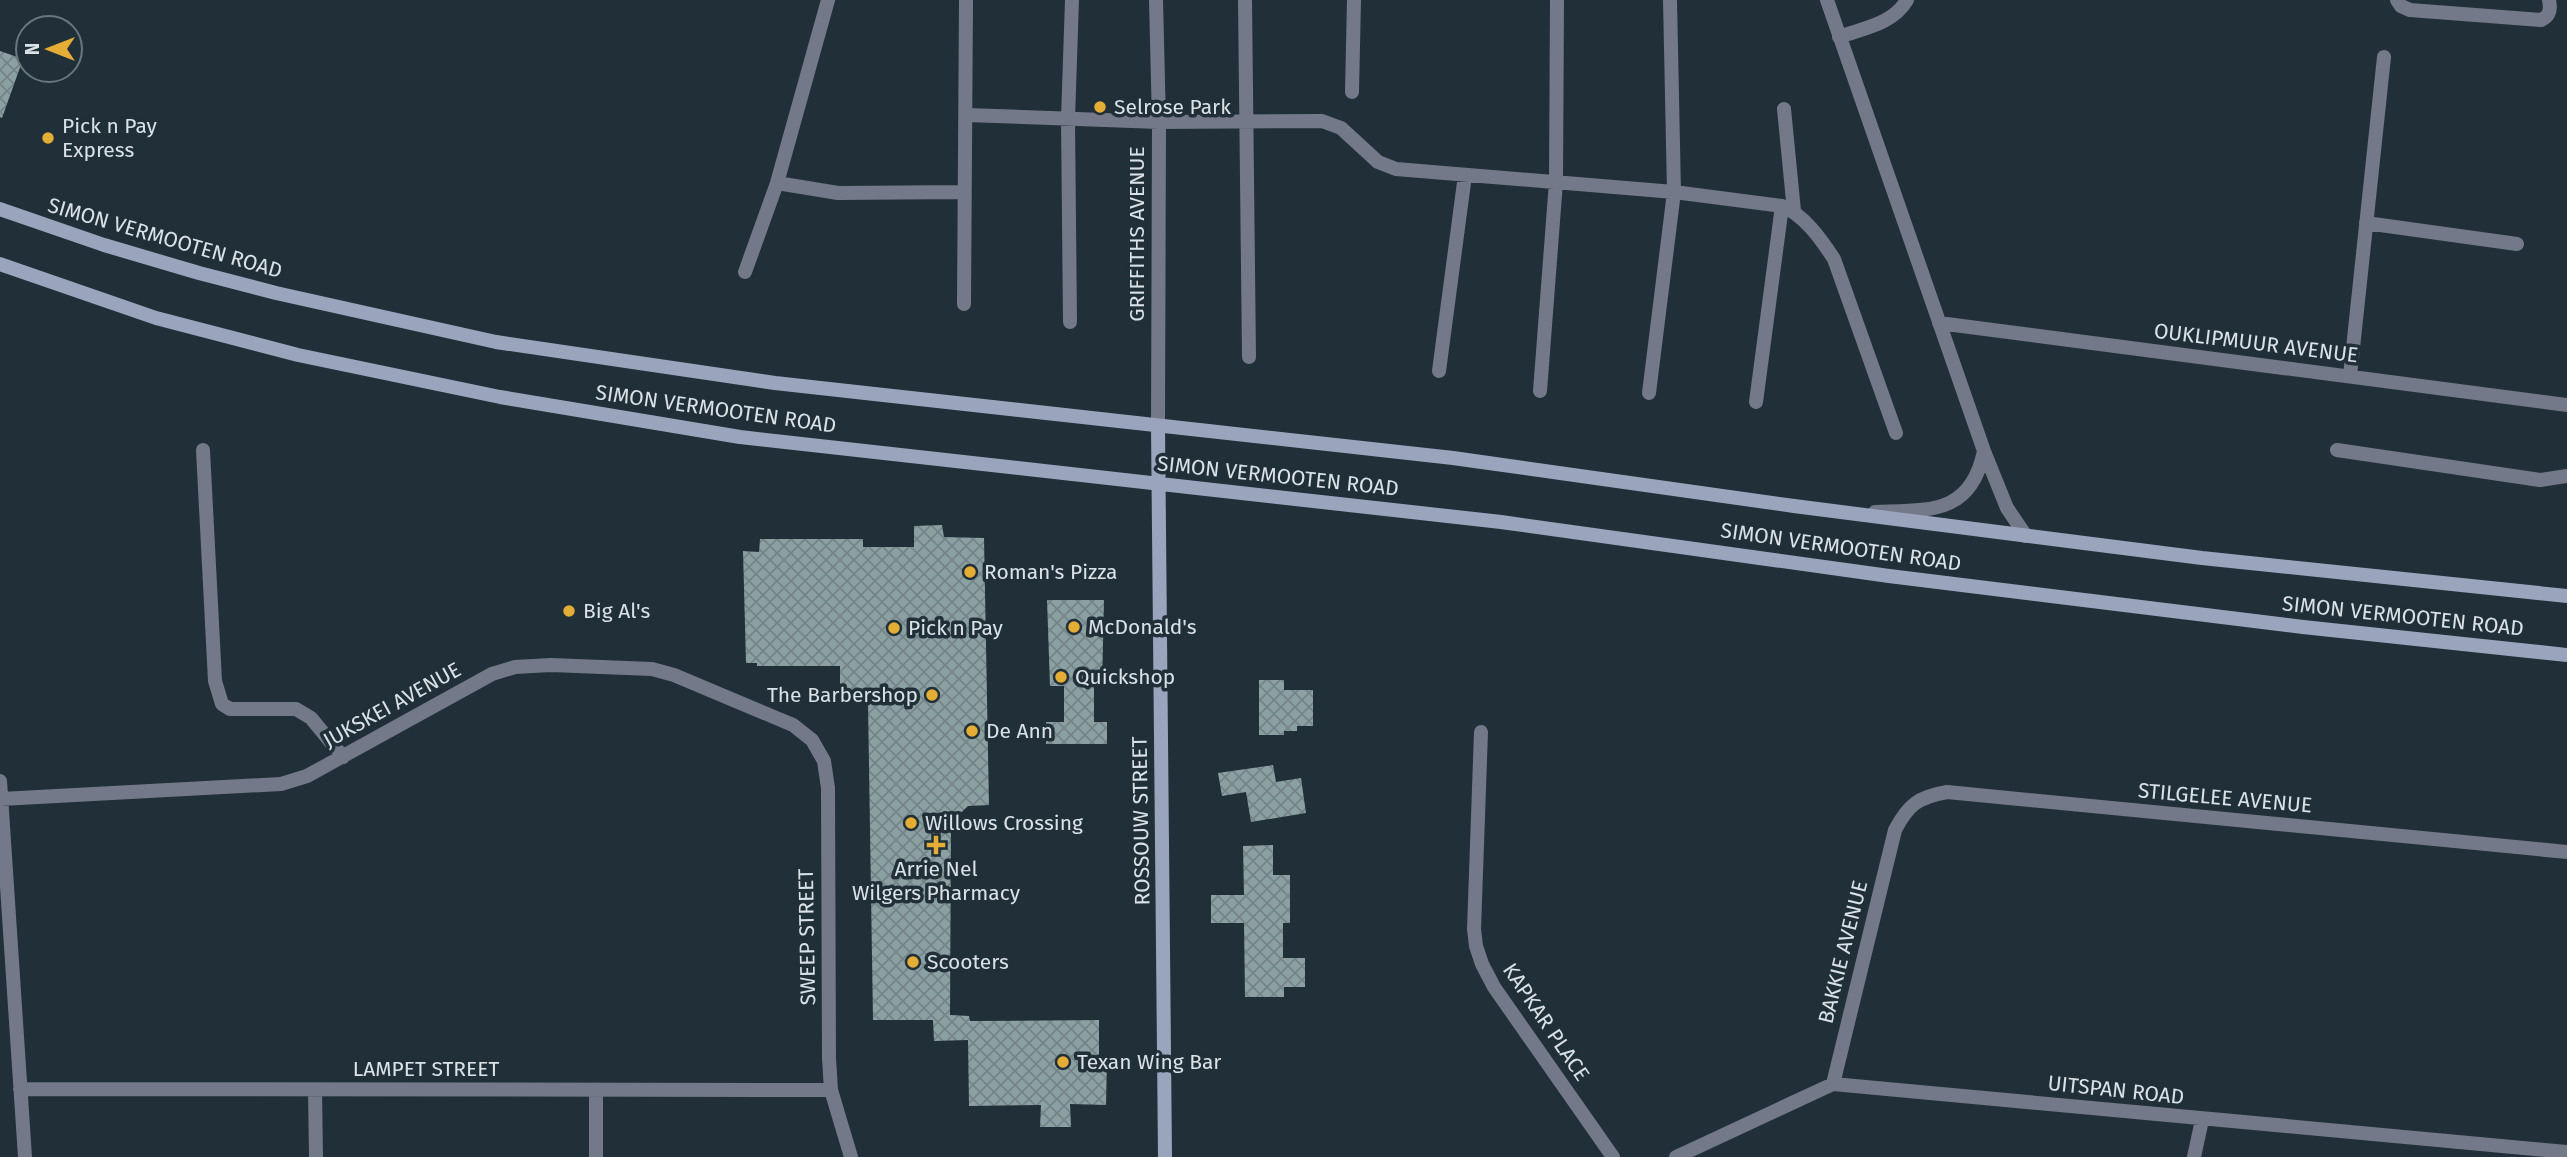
<svg xmlns="http://www.w3.org/2000/svg" width="2567" height="1157" viewBox="0 0 2567 1157" font-family="'Fira Sans',sans-serif">
	<style>
		.building { fill: url(#building-cross-hatch) }
		.lines { fill: none; stroke-linecap: round; stroke-linejoin: round }
		.street { stroke: #737988; stroke-width: 14 }
		.secondary { stroke: #9ba4bd; stroke-width: 14 }
		.poi-dot { fill: #e4ad35; stroke: #212f38; stroke-width: 2.5 }
		.labels { text-anchor: middle; dominant-baseline: central; stroke-width: 7; stroke-linejoin: round; paint-order: stroke }
		.poi-label { font-size: 21px; fill: #dae2e8; stroke: #212f38; text-anchor: start }
		.street-label { font-size: 21px; fill: #dae2e8; stroke: #212f38 }
	</style>
	<defs>
		<pattern id="building-cross-hatch" width="8" height="8" patternUnits="userSpaceOnUse" patternTransform="scale(1.75)"><rect width="8" height="8" fill="#8ba0a3"/><path d="M0 0l8 8M0 8l8-8" fill="none" stroke="#758487"/></pattern>
	</defs>
	<rect width="100%" height="100%" fill="#212f38"/>
	<path class="building" d="M 0,51 L 23,59 L 2,118 L 0,117 Z
		M 942,525 L 944,537 L 984,538 L 989,805 L 968,806 L 951,822 L 950,1015 L 969,1016 L 970,1021 L 1099,1020 L 1099,1059 L 1107,1058 L 1106,1105 L 1070,1104 L 1071,1127 L 1040,1127 L 1041,1105 L 969,1106 L 968,1040 L 934,1041 L 933,1020 L 873,1020 L 868,702 L 840,701 L 840,666 L 757,666 L 757,663 L 746,663 L 743,551 L 759,552 L 760,539 L 863,539 L 863,547 L 914,547 L 914,526 Z
		M 1047,600 L 1104,600 L 1102,686 L 1094,686 L 1094,722 L 1107,722 L 1107,744 L 1046,744 L 1046,722 L 1064,722 L 1064,686 L 1050,686 Z
		M 1259,680 L 1284,680 L 1284,690 L 1313,690 L 1313,726 L 1297,726 L 1297,731 L 1284,731 L 1284,735 L 1259,735 Z
		M 1273,765 L 1276,782 L 1301,778 L 1306,813 L 1251,822 L 1246,792 L 1222,796 L 1218,773 Z
		M 1273,845 L 1273,875 L 1290,875 L 1290,923 L 1283,923 L 1283,958 L 1305,958 L 1305,987 L 1284,987 L 1284,997 L 1245,997 L 1244,923 L 1211,923 L 1211,895 L 1244,895 L 1243,846 Z"/>
	<g class="lines">
		<path class="street" d="M 1156,0 L 1159,122 L 1158,426
			M 1245,0 L 1249,357
			M 1827,0 L 1984,451 L 2007,508 L 2026,536
			M 2397,0 L 2401,6 L 2410,10 L 2541,20 C 2550,16 2551,9 2549,0
			M 1839,37 C 1864,28 1893,24 1907,0
			M 1352,92 L 1354,0
			M 1784,109 L 1794,211
			M 967,115 L 1159,122 L 1322,121 L 1341,128 L 1378,162 L 1396,169 L 1674,192 L 1782,206 C 1804,215 1821,239 1834,259 L 1896,433
			M 777,183 L 838,193 L 964,192
			M 2366,223 L 2517,244
			M 745,272 L 777,183 L 828,0
			M 964,304 L 966,0
			M 1070,322 L 1068,119 L 1072,0
			M 1939,323 L 2567,405
			M 1439,371 L 1465,175
			M 2350,376 L 2384,57
			M 1540,391 L 1556,182 L 1557,0
			M 1649,393 L 1674,192 L 1670,0
			M 1756,402 L 1782,206
			M 203,450 L 215,681 L 222,704 L 230,709 L 296,709 L 311,718 L 343,757
			M 2337,450 L 2540,480 L 2567,476
			M 1875,512 C 1929,510 1971,515 1984,451
			M 1481,732 L 1474,929 L 1476,946 L 1482,964 L 1494,987 L 1613,1157
			M 0,781 L 25,1157
			M 1,799 L 281,784 L 307,776 L 492,674 L 515,667 L 551,665 L 652,669 L 674,675 L 793,725 L 812,740 L 824,761 L 828,788 L 829,1058 L 831,1090 L 851,1157
			M 1833,1084 L 1895,830 C 1908,805 1918,797 1947,792 L 2567,852
			M 20,1089 L 831,1090
			M 315,1090 L 316,1157
			M 596,1090 L 596,1157
			M 1676,1157 L 1833,1084 L 2567,1152
			M 2194,1157 L 2202,1120"/>
		<path class="secondary" d="M 0,209 L 104,245 L 199,273 L 276,293 L 496,342 L 775,383 L 1453,458 L 1794,506 L 2202,558 L 2567,596
			M 0,264 L 156,318 L 298,355 L 500,397 L 740,437 L 1501,522 L 1889,576 L 2303,627 L 2567,655
			M 1158,426 L 1165,1157"/>
	</g>
	<g class="poi-dot">
		<circle cx="1100" cy="107" r="7"/>
		<circle cx="48" cy="138" r="7"/>
		<circle cx="970" cy="572" r="7"/>
		<circle cx="569" cy="611" r="7"/>
		<circle cx="1074" cy="627" r="7"/>
		<circle cx="894" cy="628" r="7"/>
		<circle cx="1061" cy="677" r="7"/>
		<circle cx="932" cy="695" r="7"/>
		<circle cx="972" cy="731" r="7"/>
		<circle cx="911" cy="823" r="7"/>
		<path d="M932.5 834.5h7v7h7v7h-7v7h-7v-7h-7v-7h7z"/>
		<circle cx="913" cy="962" r="7"/>
		<circle cx="1063" cy="1062" r="7"/>
	</g>
	<g class="labels">
		<g class="poi-label">
			<text x="1114" y="107">Selrose Park</text>
			<text x="62" y="126">Pick n Pay<tspan x="62" dy="24">Express</tspan></text>
			<text x="984" y="572">Roman's Pizza</text>
			<text x="583" y="611">Big Al's</text>
			<text x="1088" y="627">McDonald's</text>
			<text x="908" y="628">Pick n Pay</text>
			<text x="1075" y="677">Quickshop</text>
			<text x="918" y="695" text-anchor="end">The Barbershop</text>
			<text x="986" y="731">De Ann</text>
			<text x="925" y="823">Willows Crossing</text>
			<text x="936" y="869" text-anchor="middle">Arrie Nel<tspan x="936" dy="24">Wilgers Pharmacy</tspan></text>
			<text x="927" y="962">Scooters</text>
			<text x="1077" y="1062">Texan Wing Bar</text>
		</g>
		<g class="street-label">
			<text transform="translate(1137 234) rotate(-90)">GRIFFITHS AVENUE</text>
			<text transform="translate(165 238) rotate(16)">SIMON VERMOOTEN ROAD</text>
			<text transform="translate(2256 343) rotate(7)">OUKLIPMUUR AVENUE</text>
			<text transform="translate(716 409) rotate(8)">SIMON VERMOOTEN ROAD</text>
			<text transform="translate(1278 476) rotate(6)">SIMON VERMOOTEN ROAD</text>
			<text transform="translate(1841 547) rotate(8)">SIMON VERMOOTEN ROAD</text>
			<text transform="translate(2403 616) rotate(6)">SIMON VERMOOTEN ROAD</text>
			<text transform="translate(392 705) rotate(-29)">JUKSKEI AVENUE</text>
			<text transform="translate(2225 798) rotate(5)">STILGELEE AVENUE</text>
			<text transform="translate(1141 821) rotate(-91)">ROSSOUW STREET</text>
			<text transform="translate(807 937) rotate(-91)">SWEEP STREET</text>
			<text transform="translate(1843 952) rotate(-76)">BAKKIE AVENUE</text>
			<text transform="translate(1546 1022) rotate(56)">KAPKAR PLACE</text>
			<text x="426" y="1069">LAMPET STREET</text>
			<text transform="translate(2116 1090) rotate(6)">UITSPAN ROAD</text>
		</g>
	</g>
	<g transform="translate(49 49) rotate(270)"><circle r="33" fill="#212f38" stroke="#6b777e" stroke-width="2"/>
	<path d="M0-5L12 26L0 18L-12 26Z" fill="#e4ad35"/>
	<text y="-10" font-size="19" font-weight="bold" text-anchor="middle" fill="#dae2e8">N</text>
	</g>
</svg>
